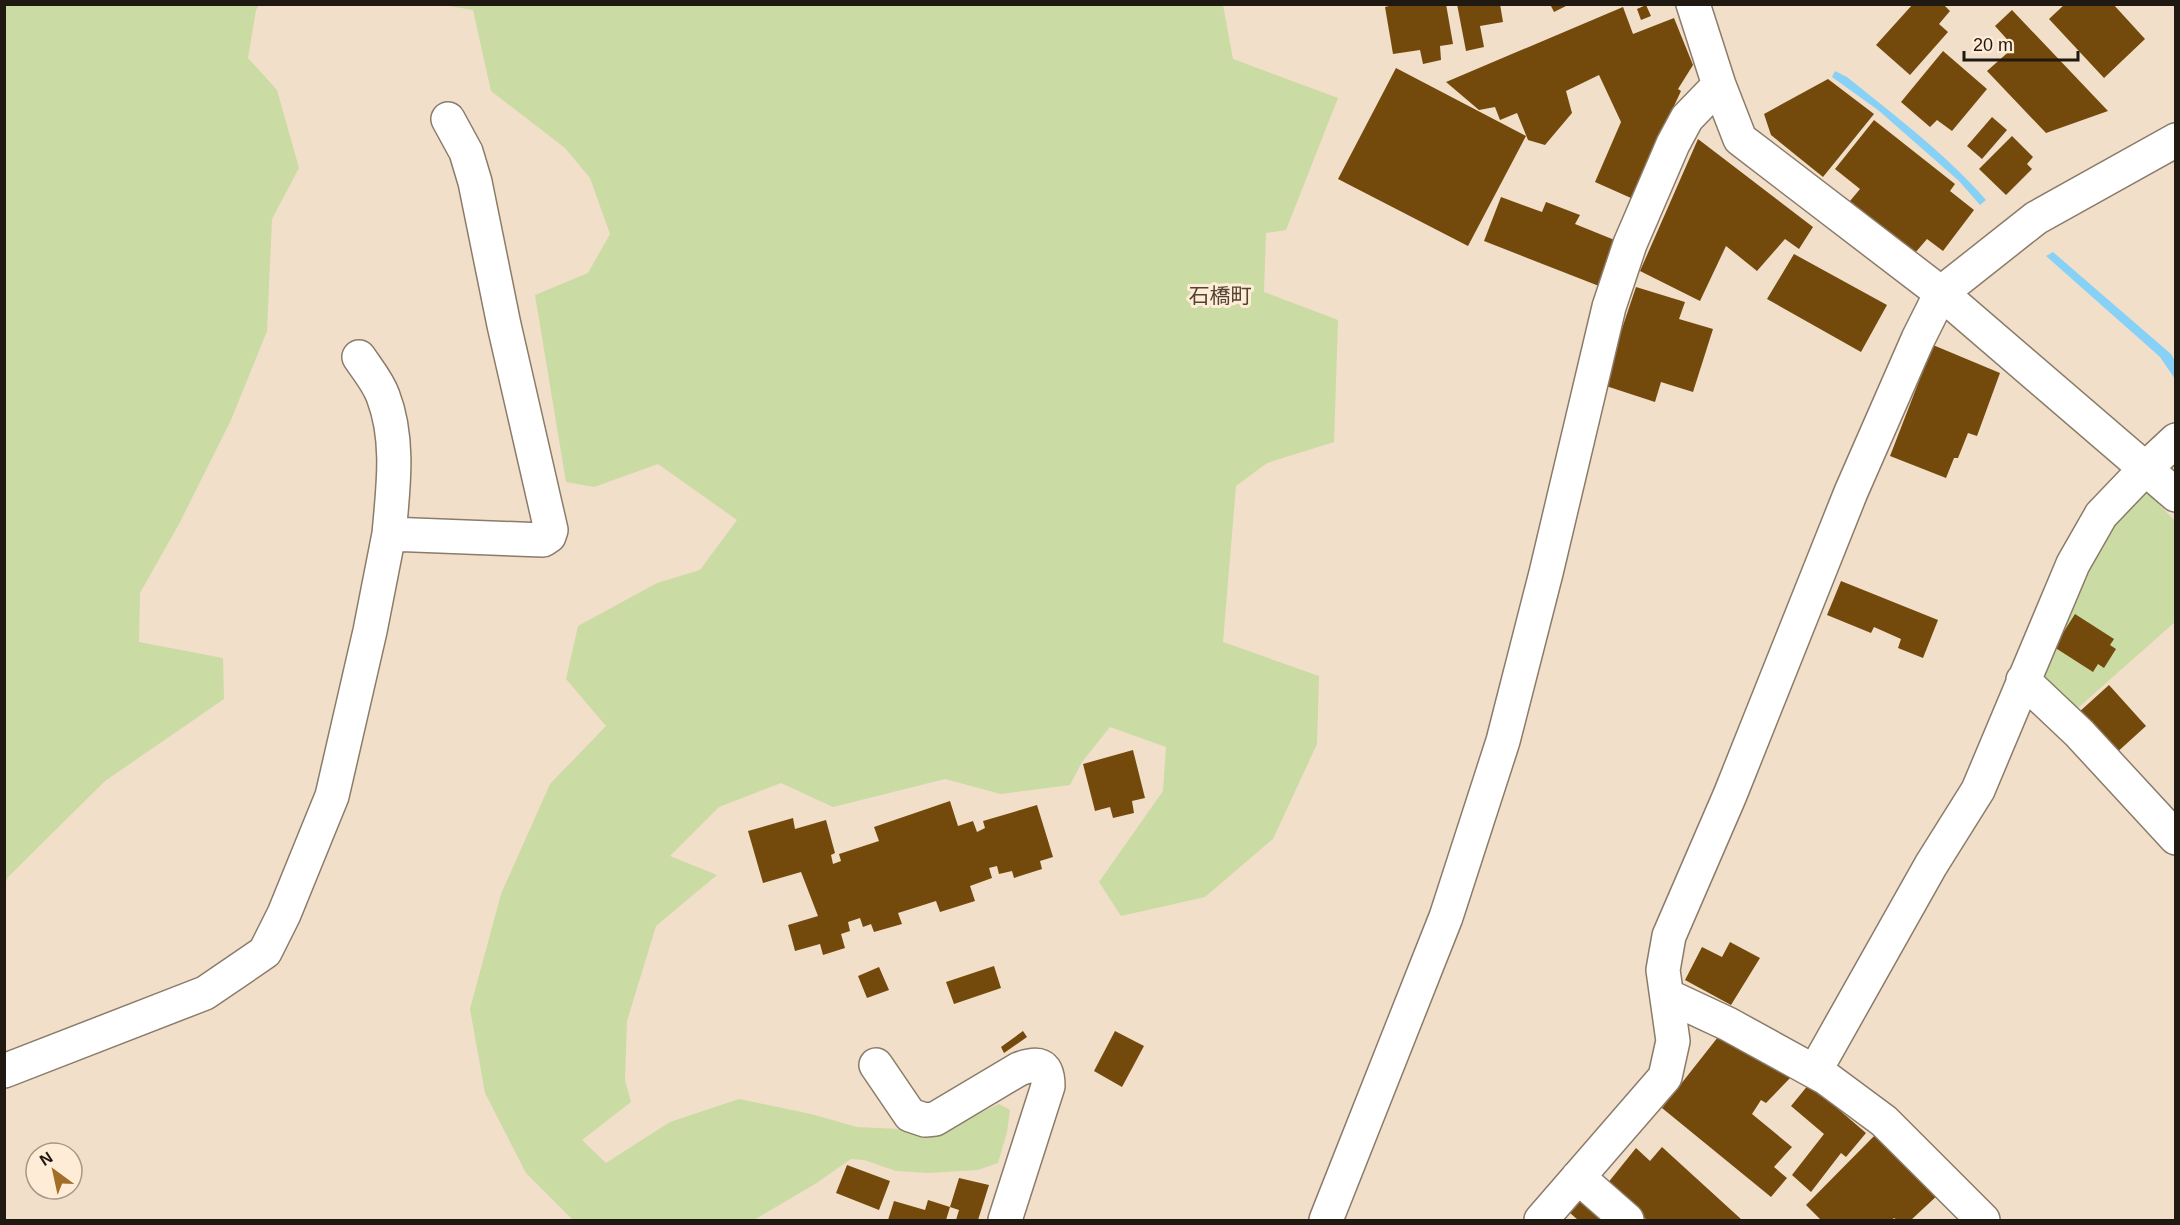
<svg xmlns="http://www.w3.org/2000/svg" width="2180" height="1225" viewBox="0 0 2180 1225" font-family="Helvetica,'Noto Sans JP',sans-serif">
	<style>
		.green { fill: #cadba4 }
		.water { fill: #87d1f7 }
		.building { fill: #744a0c }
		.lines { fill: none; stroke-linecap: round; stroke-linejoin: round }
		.minor-casing { stroke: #8b7b69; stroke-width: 36 }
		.minor { stroke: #fff; stroke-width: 33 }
		.labels { text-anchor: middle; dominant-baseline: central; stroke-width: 6; stroke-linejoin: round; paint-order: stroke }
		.quarter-label { font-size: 21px; fill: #524332; stroke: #feecd7 }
	</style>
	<rect width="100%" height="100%" fill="#f1dfca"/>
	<path class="green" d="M 5,4 L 259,5 L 256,10 L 248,58 L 277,90 L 299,168 L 272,219 L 267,331 L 231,420 L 179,524 L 140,593 L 139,642 L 223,658 L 224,699 L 105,781 L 8,877 L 5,884 Z
		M 443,5 L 1223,5 L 1233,59 L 1338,98 L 1286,230 L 1266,233 L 1264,292 L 1338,320 L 1334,442 L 1267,463 L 1236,486 L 1223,642 L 1319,676 L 1317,744 L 1273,839 L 1205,897 L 1121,916 L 1099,882 L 1163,791 L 1166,747 L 1110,727 L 1082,762 L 1070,785 L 1001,794 L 945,779 L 833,807 L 781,783 L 719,807 L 670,856 L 717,875 L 656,926 L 627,1021 L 625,1080 L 631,1102 L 582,1140 L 606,1163 L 670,1122 L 739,1099 L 811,1114 L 857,1127 L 921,1130 L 934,1135 L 999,1104 L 1010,1110 L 1007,1132 L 998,1163 L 978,1170 L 929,1173 L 896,1171 L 864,1160 L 851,1159 L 815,1184 L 754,1220 L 573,1220 L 526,1173 L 485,1093 L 470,1009 L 501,894 L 550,784 L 606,726 L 566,679 L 578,626 L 657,583 L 700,570 L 737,520 L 658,464 L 594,487 L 566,482 L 535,295 L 588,273 L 610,234 L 590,178 L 565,148 L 491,91 L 473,10 Z
		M 2142,487 L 2175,521 L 2175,622 L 2071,714 L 2032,671 L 2108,521 Z"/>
	<path class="water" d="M 1835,71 L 1847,77 C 1895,116 1945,153 1986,200 L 1980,205 L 1959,181 L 1878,110 L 1832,77 Z
		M 2053,252 L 2171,354 L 2175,361 L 2175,379 L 2160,357 L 2046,256 Z"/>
	<path class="building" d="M 1397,4 L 1446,4 L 1453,44 L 1440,46 L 1441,60 L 1423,64 L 1420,50 L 1393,54 L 1385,7 Z
		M 1457,4 L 1500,4 L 1503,22 L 1480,26 L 1484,47 L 1466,51 Z
		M 1550,4 L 1570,4 L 1554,12 Z
		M 1913,4 L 1943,4 L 1950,11 L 1939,24 L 1948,32 L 1910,75 L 1876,45 Z
		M 2065,4 L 2113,4 L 2145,39 L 2104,78 L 2049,19 Z
		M 1646,5 L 1651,16 L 1641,20 L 1637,9 Z
		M 1623,7 L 1633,34 L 1674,18 L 1693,65 L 1678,89 L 1681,91 L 1631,198 L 1595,182 L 1621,122 L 1599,75 L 1566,91 L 1572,113 L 1545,145 L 1528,140 L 1517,113 L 1500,120 L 1495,107 L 1479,110 L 1446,82 Z
		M 2012,10 L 2108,111 L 2046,133 L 1987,71 L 2014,47 L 1995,26 Z
		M 1943,51 L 1987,89 L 1952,131 L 1937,120 L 1930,127 L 1901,102 Z
		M 1396,68 L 1526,136 L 1468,246 L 1338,179 Z
		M 1828,79 L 1874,114 L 1823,177 L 1771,135 L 1764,114 Z
		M 1992,117 L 2007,130 L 1982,159 L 1967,146 Z
		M 1874,120 L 1955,184 L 1950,191 L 1974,210 L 1943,251 L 1927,239 L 1915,253 L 1850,201 L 1860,189 L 1835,169 Z
		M 2012,136 L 2033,157 L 2027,164 L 2032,169 L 2006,195 L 1979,169 Z
		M 1698,139 L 1813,227 L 1799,249 L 1785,239 L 1757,271 L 1726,246 L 1700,301 L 1640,271 Z
		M 1501,197 L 1542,212 L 1546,202 L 1580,215 L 1575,224 L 1617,241 L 1599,286 L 1484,241 Z
		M 1794,254 L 1887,305 L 1861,352 L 1767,299 Z
		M 1636,287 L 1685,302 L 1679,319 L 1713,329 L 1693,392 L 1661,382 L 1655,402 L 1603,385 Z
		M 1933,345 L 2000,373 L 1977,436 L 1968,433 L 1958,458 L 1954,458 L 1946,478 L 1890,456 Z
		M 1841,581 L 1938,620 L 1923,658 L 1898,648 L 1901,639 L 1874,627 L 1871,633 L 1827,615 Z
		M 2075,614 L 2114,639 L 2110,645 L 2116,649 L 2104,668 L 2098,664 L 2093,672 L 2054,647 Z
		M 2109,685 L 2146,726 L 2114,755 L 2078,713 Z
		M 1133,750 L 1145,798 L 1132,801 L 1134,813 L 1113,818 L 1110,807 L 1095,811 L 1083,764 Z
		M 950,801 L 958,826 L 973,821 L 977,832 L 985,828 L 983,821 L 1037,805 L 1053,857 L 1040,861 L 1042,869 L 1014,878 L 1012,871 L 999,874 L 997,866 L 989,868 L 992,878 L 970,886 L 975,901 L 940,912 L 936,901 L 898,913 L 902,924 L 874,932 L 871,924 L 863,927 L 860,918 L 848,922 L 850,931 L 841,934 L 845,948 L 823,955 L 820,944 L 795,951 L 788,925 L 818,916 L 801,872 L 763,883 L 748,831 L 793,818 L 795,829 L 826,820 L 835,853 L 831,855 L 833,864 L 841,861 L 839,854 L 879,841 L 874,827 Z
		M 1730,942 L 1760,958 L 1731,1005 L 1685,980 L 1702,947 L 1722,957 Z
		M 994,966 L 1001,988 L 954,1004 L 946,982 Z
		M 879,967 L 889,990 L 867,998 L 858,976 Z
		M 1023,1031 L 1027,1037 L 1004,1053 L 1001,1047 Z
		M 1115,1031 L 1144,1046 L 1122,1087 L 1094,1071 Z
		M 1718,1037 L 1792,1076 L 1766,1103 L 1761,1100 L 1752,1114 L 1792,1147 L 1774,1167 L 1787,1178 L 1771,1197 L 1662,1108 Z
		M 1809,1084 L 1866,1133 L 1846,1157 L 1841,1153 L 1811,1192 L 1792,1175 L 1824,1134 L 1791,1106 Z
		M 1879,1131 L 1940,1193 L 1911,1220 L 1897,1220 L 1894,1218 L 1892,1220 L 1821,1220 L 1806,1205 Z
		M 1662,1147 L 1742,1220 L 1647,1220 L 1607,1184 L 1636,1148 L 1650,1161 Z
		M 847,1165 L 890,1181 L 879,1210 L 836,1193 Z
		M 959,1178 L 989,1185 L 978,1220 L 956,1220 L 959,1210 L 950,1207 Z
		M 928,1200 L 950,1207 L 946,1220 L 888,1220 L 894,1201 L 925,1210 Z
		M 1581,1201 L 1603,1220 L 1578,1220 L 1570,1213 Z"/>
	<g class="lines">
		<g class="minor-casing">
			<path id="minor" d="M 1693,4 L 1719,85 L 1740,139 L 1941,293 L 2176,495
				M 359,357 C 367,369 378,382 383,396 C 400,440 393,489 389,534
				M 2023,680 L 2079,733 L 2176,838
				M 1668,996 L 1728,1024 L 1826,1078 L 1884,1121 L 1983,1220
				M 876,1065 L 910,1115 L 925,1120 L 935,1119 L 1019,1069 C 1038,1062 1048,1063 1048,1086 L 1005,1220
				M 4,1071 L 205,993 L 265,952 L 284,914 L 332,796 L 370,631 L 389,534 L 543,540 L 549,536 L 551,530 L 504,325 L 475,182 L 466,152 L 448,119
				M 1815,1071 L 1931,865 L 1978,790 L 2073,564 L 2101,515 L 2146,468 L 2176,440
				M 1578,1177 L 1627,1220
				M 1326,1220 L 1446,917 L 1503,741 L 1546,573 L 1609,307 L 1630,244 L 1673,144 L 1687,118 L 1719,85
				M 1541,1220 L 1665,1077 L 1673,1041 L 1663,970 L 1669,936 L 1730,795 L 1851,492 L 1918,339 L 1941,293 L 2036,218 L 2176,140"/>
		</g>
		<use href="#minor" class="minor"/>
	</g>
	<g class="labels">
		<g class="quarter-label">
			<text x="1220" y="295">石橋町</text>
		</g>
	</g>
	<rect width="2180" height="1225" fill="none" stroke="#1f1912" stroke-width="12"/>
	<g transform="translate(54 1171) rotate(327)"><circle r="28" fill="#feecd7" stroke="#a59888" stroke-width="1.5"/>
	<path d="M0-4.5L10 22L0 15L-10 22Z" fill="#a26d27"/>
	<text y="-9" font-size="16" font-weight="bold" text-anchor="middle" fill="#1f1912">N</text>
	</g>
	<path d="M1964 51v9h114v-9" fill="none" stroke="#1f1912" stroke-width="3"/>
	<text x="1973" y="51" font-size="18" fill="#1f1912" stroke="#feecd7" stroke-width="4.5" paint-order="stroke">20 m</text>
</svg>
